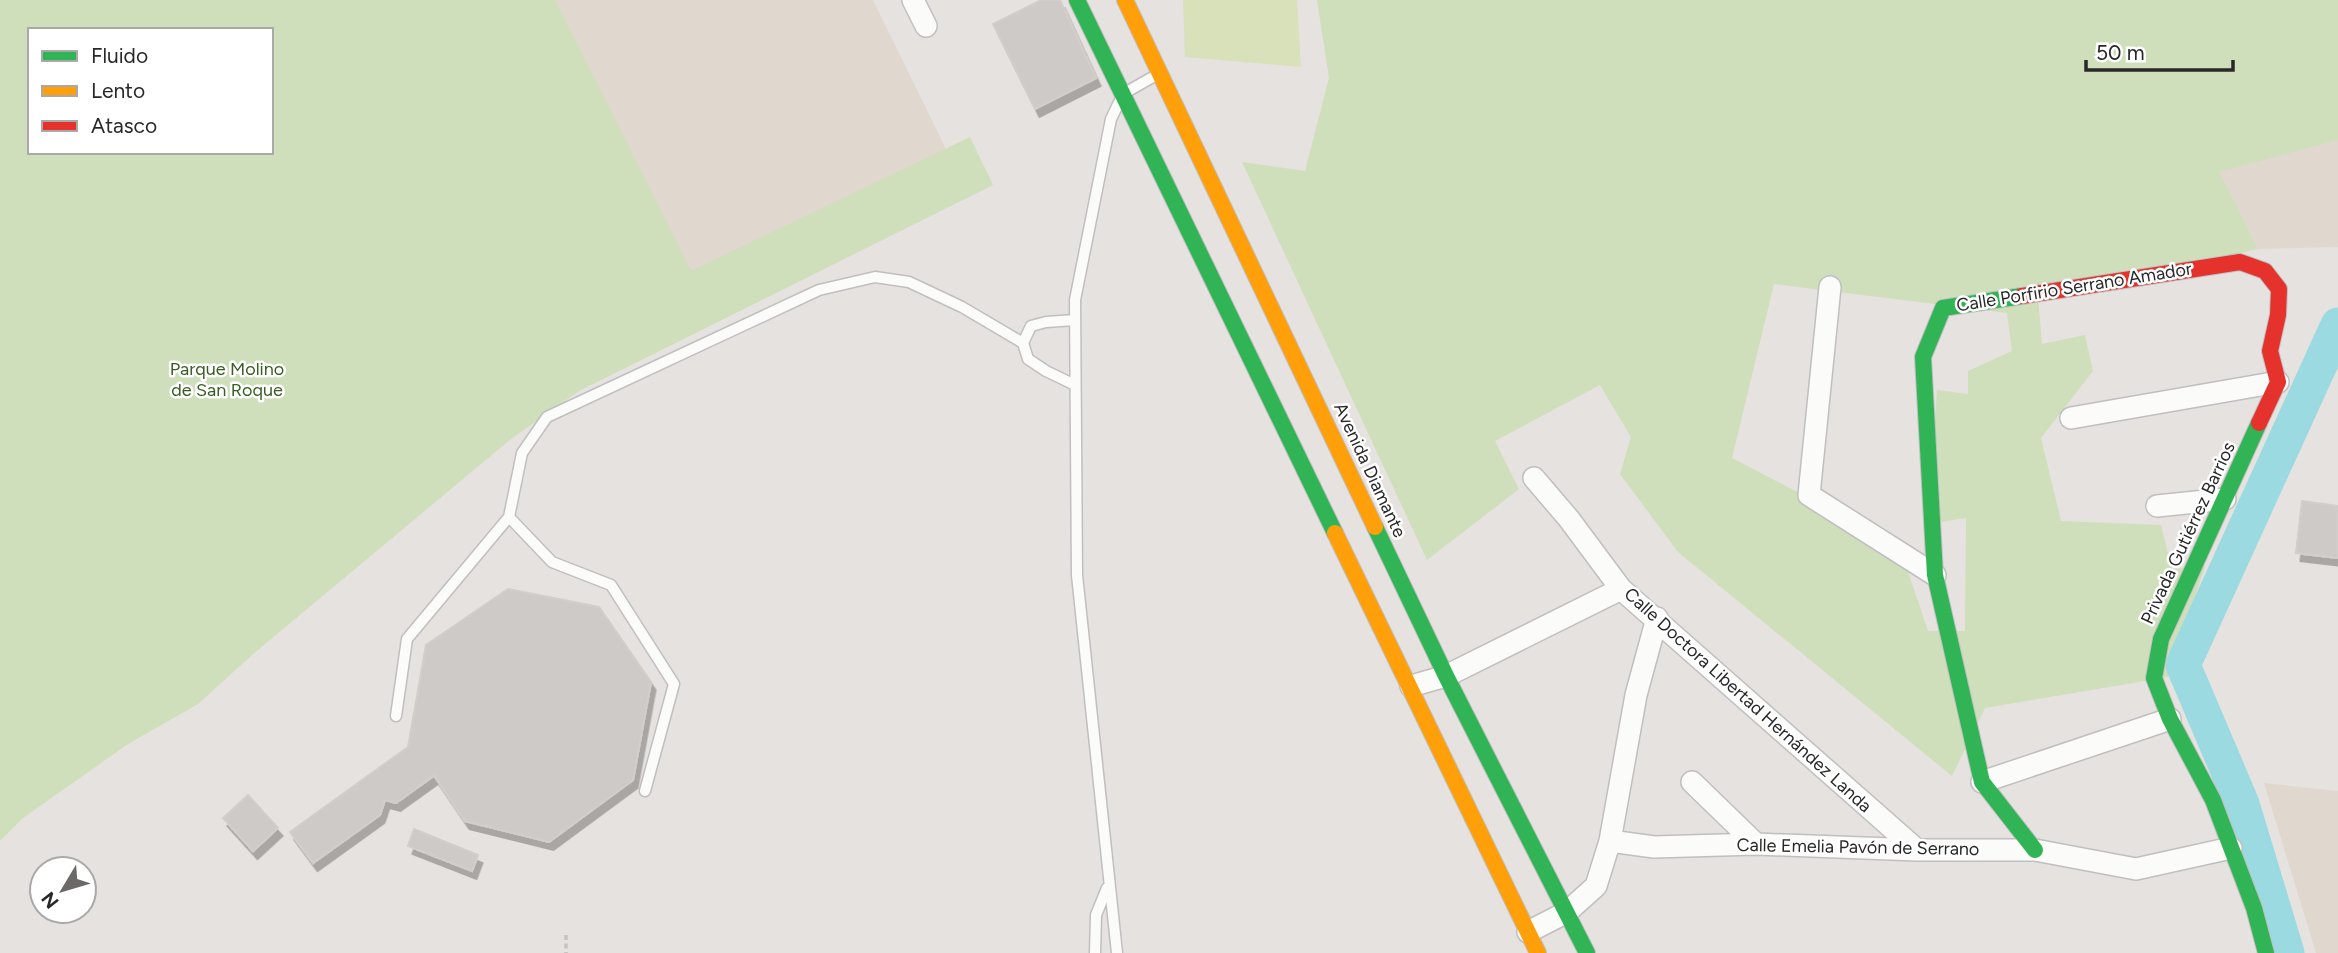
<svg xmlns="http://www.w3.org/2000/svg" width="2338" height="953" viewBox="0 0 2338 953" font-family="Figtree,sans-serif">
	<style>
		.education { fill: #e0d7ce }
		.green { fill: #cfdebb; fill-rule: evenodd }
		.pitch { fill: #d9e1ba }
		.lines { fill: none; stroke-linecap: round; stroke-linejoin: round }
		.river { stroke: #9adae0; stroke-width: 35 }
		.building { fill: #cdcac8; stroke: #d1cecb; stroke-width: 2; filter: url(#shadow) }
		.lane-casing { stroke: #c0bfc0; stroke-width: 13 }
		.street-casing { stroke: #c0bfc0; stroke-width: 24 }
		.fast-casing { stroke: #c0bfc0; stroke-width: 18 }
		.slow-casing { stroke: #c0bfc0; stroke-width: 18 }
		.jam-casing { stroke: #c0bfc0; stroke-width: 18 }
		.path { stroke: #c4c4c3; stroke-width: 3.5; stroke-dasharray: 5 3.5; stroke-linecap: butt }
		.lane { stroke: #fbfbfa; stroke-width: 10 }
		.street { stroke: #fbfbfa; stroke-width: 21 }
		.fast { stroke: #30b455; stroke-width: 16 }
		.slow { stroke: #ff9f0a; stroke-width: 16 }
		.jam { stroke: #e5322d; stroke-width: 16 }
		.labels { text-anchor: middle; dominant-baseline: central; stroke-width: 5; stroke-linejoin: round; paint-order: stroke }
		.street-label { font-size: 18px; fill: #282828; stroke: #fff }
		.park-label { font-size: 18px; fill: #385c22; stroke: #fff }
	</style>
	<defs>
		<filter id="shadow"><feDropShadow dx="4.5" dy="8" stdDeviation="0" flood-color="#0004"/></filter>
	</defs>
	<rect width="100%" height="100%" fill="#e6e2df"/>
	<path class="education" d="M 548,0 L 873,0 L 946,149 L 682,276 Z
		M 2338,140 L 2338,247 L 2258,249 L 2218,172 Z
		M 2264,783 L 2338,791 L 2338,953 L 2316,953 Z"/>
	<path class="green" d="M 0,0 L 555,0 L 691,271 L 970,137 L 993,185 L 579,391 L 511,439 L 252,655 L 198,704 L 128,744 L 23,818 L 0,841 ZM 30,30 L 271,30 L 271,152 L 30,152 Z
		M 1317,0 L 2338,0 L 2338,140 L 2219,172 L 2258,249 L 2038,298 L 2042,344 L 2085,335 L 2093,371 L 2041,438 L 2061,521 L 2161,525 L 2172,569 L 2205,567 L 2168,677 L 1985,708 L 1952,776 L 1678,552 L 1620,474 L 1631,437 L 1600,385 L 1495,441 L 1519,489 L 1427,560 L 1242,162 L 1305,171 L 1329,78 ZM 1774,284 L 2007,313 L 2012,351 L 1968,371 L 1968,394 L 1937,390 L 1929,524 L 1966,518 L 1965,631 L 1928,631 L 1899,545 L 1732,458 Z"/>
	<path class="pitch" d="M 1183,0 L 1297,0 L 1301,67 L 1185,57 Z"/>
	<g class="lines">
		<path class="river" d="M 2287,953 L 2242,804 L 2183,665 L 2338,325"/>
	</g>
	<path class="building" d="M 1041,0 L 1060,0 L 1096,78 L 1035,109 L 993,24 Z
		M 2302,501 L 2338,506 L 2338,558 L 2296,553 Z
		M 508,589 L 599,607 L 651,682 L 633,780 L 549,842 L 465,821 L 435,777 L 435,775 L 396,803 L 385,800 L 380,815 L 313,863 L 290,832 L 408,747 L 426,645 Z
		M 248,795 L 278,828 L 253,851 L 223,818 Z
		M 414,829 L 478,855 L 472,871 L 408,846 Z"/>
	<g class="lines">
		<g class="lane-casing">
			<path id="lane" d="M 1075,320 L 1046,322 L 1031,326 L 1023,343 L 1028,359 L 1046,371 L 1075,385
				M 509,517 L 552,562 L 611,585 L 674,684 L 645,791
				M 396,716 L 407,639 L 509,517 L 522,453 L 547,417 L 819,290 L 875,277 L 909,282 L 962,307 L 1023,343
				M 1095,953 L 1096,915 L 1107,888
				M 1117,953 L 1077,575 L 1075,300 L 1111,119 L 1123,94 L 1158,74"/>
		</g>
		<g class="street-casing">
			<path id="street" d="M 913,0 L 926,26
				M 1830,287 L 1809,495 L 1935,575
				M 2071,418 L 2278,382
				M 1534,478 L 1569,519 L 1621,589 L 1917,850
				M 2157,506 L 2225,499
				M 1411,686 L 1446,676 L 1621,589
				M 1692,782 L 1756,844
				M 1982,782 L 2170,719
				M 1610,841 L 1654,847 L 1756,844 L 1917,850 L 2035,850 L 2136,869 L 2231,848
				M 1528,932 L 1567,912 L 1596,886 L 1610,841 L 1636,695 L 1657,618"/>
		</g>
		<g class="fast-casing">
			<path id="fast" d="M 1077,0 L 1335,533
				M 2022,296 L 1943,308 L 1923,357 L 1935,575 L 1982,782 L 2035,850
				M 2259,423 L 2161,639 L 2154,678 L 2170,719 L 2213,800 L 2254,908 L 2266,953
				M 1375,527 L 1446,676 L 1587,953"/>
		</g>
		<g class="slow-casing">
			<path id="slow" d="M 1125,0 L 1375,527
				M 1335,533 L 1538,953"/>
		</g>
		<g class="jam-casing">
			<path id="jam" d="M 2022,296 L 2240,262 L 2265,271 L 2279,289 L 2278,315 L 2270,351 L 2278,382 L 2259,423"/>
		</g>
		<path class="path" d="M 566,935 L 566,953"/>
		<use href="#lane" class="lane"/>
		<use href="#street" class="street"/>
		<use href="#fast" class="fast"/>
		<use href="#slow" class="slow"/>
		<use href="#jam" class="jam"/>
	</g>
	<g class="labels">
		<g class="street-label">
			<text transform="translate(2074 287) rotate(-9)">Calle Porfirio Serrano Amador</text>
			<text transform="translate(1370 470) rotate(65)">Avenida Diamante</text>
			<text transform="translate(2188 533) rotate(-65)">Privada Gutiérrez Barrios</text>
			<text transform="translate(1748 700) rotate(42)">Calle Doctora Libertad Hernández Landa</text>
			<text transform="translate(1858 847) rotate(1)">Calle Emelia Pavón de Serrano</text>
		</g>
		<g class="park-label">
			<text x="227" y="369">Parque Molino<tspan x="227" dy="21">de San Roque</tspan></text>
		</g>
	</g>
	<rect x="28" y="28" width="245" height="126" fill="#ffffff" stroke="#a9a9a9" stroke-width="2"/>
	<rect x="42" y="51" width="35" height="10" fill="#30b455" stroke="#a9a9a9" stroke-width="2"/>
	<text x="91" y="63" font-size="21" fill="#282828">Fluido</text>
	<rect x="42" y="86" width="35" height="10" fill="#ff9f0a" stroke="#a9a9a9" stroke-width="2"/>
	<text x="91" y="98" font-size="21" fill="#282828">Lento</text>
	<rect x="42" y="121" width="35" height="10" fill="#e5322d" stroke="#a9a9a9" stroke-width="2"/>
	<text x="91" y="133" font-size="21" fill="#282828">Atasco</text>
	<g transform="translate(63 890) rotate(232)"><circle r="33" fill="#ffffff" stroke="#a9a9a9" stroke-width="2"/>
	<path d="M0-5L12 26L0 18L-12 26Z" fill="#6a6968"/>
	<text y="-10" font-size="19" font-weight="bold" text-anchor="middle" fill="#282828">N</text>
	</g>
	<path d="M2086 60v10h147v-10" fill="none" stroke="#282828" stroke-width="3.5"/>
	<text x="2096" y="60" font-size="21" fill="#282828" stroke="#ffffff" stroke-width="5" paint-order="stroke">50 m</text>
</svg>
